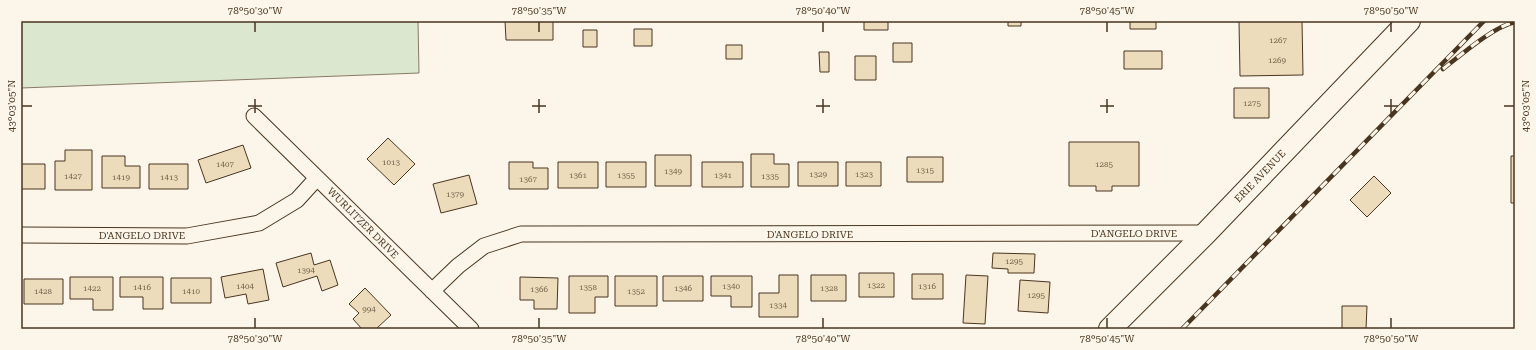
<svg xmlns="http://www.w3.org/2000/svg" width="1536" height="350" viewBox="0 0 1536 350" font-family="'Roboto Serif',serif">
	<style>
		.green { fill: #dce7d0; stroke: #887966 }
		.building { fill: #ecdcbc; stroke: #4a3520 }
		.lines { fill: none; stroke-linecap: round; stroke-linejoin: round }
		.street-casing { stroke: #4a3520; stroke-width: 17 }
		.primary-casing { stroke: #4a3520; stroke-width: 24 }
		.street { stroke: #fbf6e9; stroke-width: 15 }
		.primary { stroke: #fbf6e9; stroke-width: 22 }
		.rail-casing { stroke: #4a3520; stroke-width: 4.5 }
		.rail { stroke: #fbf6e9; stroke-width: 3; stroke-dasharray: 9; stroke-linecap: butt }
		.ticks { fill: none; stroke: #4a3520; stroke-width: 1.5 }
		.labels { text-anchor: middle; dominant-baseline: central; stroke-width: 3; stroke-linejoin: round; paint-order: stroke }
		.number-label { font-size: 8px; fill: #725f47 }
		.street-label { font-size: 10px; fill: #4a3520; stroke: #fbf6e9 }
		.neatline { fill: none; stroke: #4a3520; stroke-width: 1.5 }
		.ticks-label { font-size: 10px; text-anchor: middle; fill: #4a3520 }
	</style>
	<rect width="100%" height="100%" fill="#fbf6e9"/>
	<path class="green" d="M 21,21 L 418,21 L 419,73 L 21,88 Z"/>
	<path class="building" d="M 505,21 L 553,21 L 553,40 L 506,40 Z
		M 864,21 L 888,21 L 888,30 L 864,30 Z
		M 1008,21 L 1021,21 L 1021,26 L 1008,26 Z
		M 1130,21 L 1156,21 L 1156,29 L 1130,29 Z
		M 1239,21 L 1302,21 L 1303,75 L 1240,76 Z
		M 634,29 L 652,29 L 652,46 L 634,46 Z
		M 583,30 L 597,30 L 597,47 L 583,47 Z
		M 893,43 L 912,43 L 912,62 L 893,62 Z
		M 726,45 L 742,45 L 742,59 L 726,59 Z
		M 1124,51 L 1162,51 L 1162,69 L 1124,69 Z
		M 819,52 L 829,52 L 829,72 L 820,72 Z
		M 855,56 L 876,56 L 876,80 L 855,80 Z
		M 1234,88 L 1269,88 L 1269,118 L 1234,118 Z
		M 388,138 L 415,164 L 394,185 L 367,159 Z
		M 1069,142 L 1139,142 L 1139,186 L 1112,186 L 1112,191 L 1096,191 L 1096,186 L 1069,186 Z
		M 243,145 L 251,168 L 206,183 L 198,160 Z
		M 65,150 L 92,150 L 92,190 L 55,190 L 55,161 L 65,161 Z
		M 751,154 L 774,154 L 774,164 L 789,164 L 789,187 L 751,187 Z
		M 655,155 L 691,155 L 691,186 L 655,186 Z
		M 102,156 L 125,156 L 125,166 L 140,166 L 140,188 L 102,188 Z
		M 1511,156 L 1515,156 L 1515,203 L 1511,203 Z
		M 907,157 L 943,157 L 943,182 L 907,182 Z
		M 509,162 L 533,162 L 533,168 L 548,168 L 548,189 L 509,189 Z
		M 558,162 L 598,162 L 598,188 L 558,188 Z
		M 606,162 L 646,162 L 646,187 L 606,187 Z
		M 702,162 L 743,162 L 743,187 L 702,187 Z
		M 798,162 L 838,162 L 838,186 L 798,186 Z
		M 846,162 L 881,162 L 881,186 L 846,186 Z
		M 21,164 L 45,164 L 45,189 L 21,189 Z
		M 149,164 L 188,164 L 188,189 L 149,189 Z
		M 469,175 L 477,204 L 441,213 L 433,184 Z
		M 1374,176 L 1391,193 L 1367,217 L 1350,200 Z
		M 311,253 L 314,265 L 330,260 L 338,285 L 322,291 L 317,276 L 283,287 L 276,263 Z
		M 993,253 L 1035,254 L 1034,273 L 1008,273 L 1008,269 L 992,268 Z
		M 263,269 L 269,300 L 248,304 L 246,294 L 225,298 L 221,277 Z
		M 859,273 L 894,273 L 894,297 L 859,297 Z
		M 912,274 L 943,274 L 943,299 L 912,299 Z
		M 779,275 L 798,275 L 798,317 L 759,317 L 759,293 L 779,293 Z
		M 811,275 L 846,275 L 846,301 L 811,301 Z
		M 966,275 L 988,276 L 985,324 L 963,323 Z
		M 569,276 L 608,276 L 608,297 L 595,297 L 595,313 L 569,313 Z
		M 615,276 L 657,276 L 657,306 L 615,306 Z
		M 663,276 L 703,276 L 703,301 L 663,301 Z
		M 711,276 L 752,276 L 752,307 L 731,307 L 731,296 L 711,296 Z
		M 70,277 L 113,277 L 113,310 L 93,310 L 93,299 L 70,299 Z
		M 120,277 L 163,277 L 163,309 L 143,309 L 143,297 L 120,297 Z
		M 520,277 L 558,278 L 557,309 L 534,309 L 534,300 L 520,300 Z
		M 171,278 L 211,278 L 211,303 L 171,303 Z
		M 24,279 L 63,279 L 63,304 L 24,304 Z
		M 1020,280 L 1050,282 L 1048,313 L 1018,311 Z
		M 365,288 L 391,315 L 376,329 L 362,329 L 353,319 L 359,313 L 349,304 Z
		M 1342,306 L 1367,306 L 1366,329 L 1342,329 Z"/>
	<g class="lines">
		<g class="street-casing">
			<path id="street" d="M 254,116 L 471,329
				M 21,235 L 187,236 L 259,223 L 297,200 L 317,178
				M 432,291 L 458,266 L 484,246 L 521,234 L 1206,233"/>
		</g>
		<g class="primary-casing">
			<path id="primary" d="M 1110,329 L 1206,233 L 1409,21"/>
		</g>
		<use href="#street" class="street"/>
		<use href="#primary" class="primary"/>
		<g class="rail-casing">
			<path id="rail" d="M 1443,69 C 1462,54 1493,27 1515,22
				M 1182,329 L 1484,21"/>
		</g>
		<use href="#rail" class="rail"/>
	</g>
	<path class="ticks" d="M 255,22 L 255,32M 539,22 L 539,32M 823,22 L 823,32M 1107,22 L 1107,32M 1391,22 L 1391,32M 255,99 L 255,113M 539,99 L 539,113M 823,99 L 823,113M 1107,99 L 1107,113M 1391,99 L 1391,113M 22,106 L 32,106M 248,106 L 262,106M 532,106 L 546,106M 816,106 L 830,106M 1100,106 L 1114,106M 1384,106 L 1398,106M 1504,106 L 1514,106M 255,318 L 255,328M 539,318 L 539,328M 823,318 L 823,328M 1107,318 L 1107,328M 1391,318 L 1391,328"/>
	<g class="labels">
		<g class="number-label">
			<text x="1278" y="40">1267</text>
			<text x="1277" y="60">1269</text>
			<text x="1252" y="103">1275</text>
			<text x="391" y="162">1013</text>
			<text x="225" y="164">1407</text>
			<text x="1104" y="164">1285</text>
			<text x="925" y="170">1315</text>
			<text x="673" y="171">1349</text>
			<text x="818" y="174">1329</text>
			<text x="864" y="174">1323</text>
			<text x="578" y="175">1361</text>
			<text x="626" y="175">1355</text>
			<text x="723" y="175">1341</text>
			<text x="73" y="176">1427</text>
			<text x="770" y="176">1335</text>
			<text x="121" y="177">1419</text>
			<text x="169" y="177">1413</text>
			<text x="528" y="179">1367</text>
			<text x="455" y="194">1379</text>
			<text x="1014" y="261">1295</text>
			<text x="306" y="270">1394</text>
			<text x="876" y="285">1322</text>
			<text x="245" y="286">1404</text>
			<text x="731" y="286">1340</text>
			<text x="927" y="286">1316</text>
			<text x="142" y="287">1416</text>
			<text x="588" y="287">1358</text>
			<text x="92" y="288">1422</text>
			<text x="683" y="288">1346</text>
			<text x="829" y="288">1328</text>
			<text x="539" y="289">1366</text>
			<text x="43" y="291">1428</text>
			<text x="191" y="291">1410</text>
			<text x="636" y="291">1352</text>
			<text x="1036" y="295">1295</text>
			<text x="778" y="305">1334</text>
			<text x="369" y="309">994</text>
		</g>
		<g class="street-label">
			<text transform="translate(1260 176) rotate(-46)">ERIE AVENUE</text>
			<text transform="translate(363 223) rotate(45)">WURLITZER DRIVE</text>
			<text x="1134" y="233">D'ANGELO DRIVE</text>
			<text x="810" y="234">D'ANGELO DRIVE</text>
			<text x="142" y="235">D'ANGELO DRIVE</text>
		</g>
	</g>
	<rect width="1536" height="350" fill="none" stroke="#fbf6e9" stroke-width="44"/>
	<rect x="22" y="22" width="1492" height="306" class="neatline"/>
	<g class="ticks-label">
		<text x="255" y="14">78°50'30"W</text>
		<text x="539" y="14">78°50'35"W</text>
		<text x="823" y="14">78°50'40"W</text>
		<text x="1107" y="14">78°50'45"W</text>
		<text x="1391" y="14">78°50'50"W</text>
		<text transform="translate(1525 106) rotate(-90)" y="4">43°03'05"N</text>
		<text transform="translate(11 106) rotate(-90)" y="4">43°03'05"N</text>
		<text x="255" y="342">78°50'30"W</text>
		<text x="539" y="342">78°50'35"W</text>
		<text x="823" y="342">78°50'40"W</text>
		<text x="1107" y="342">78°50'45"W</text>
		<text x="1391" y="342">78°50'50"W</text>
	</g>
</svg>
